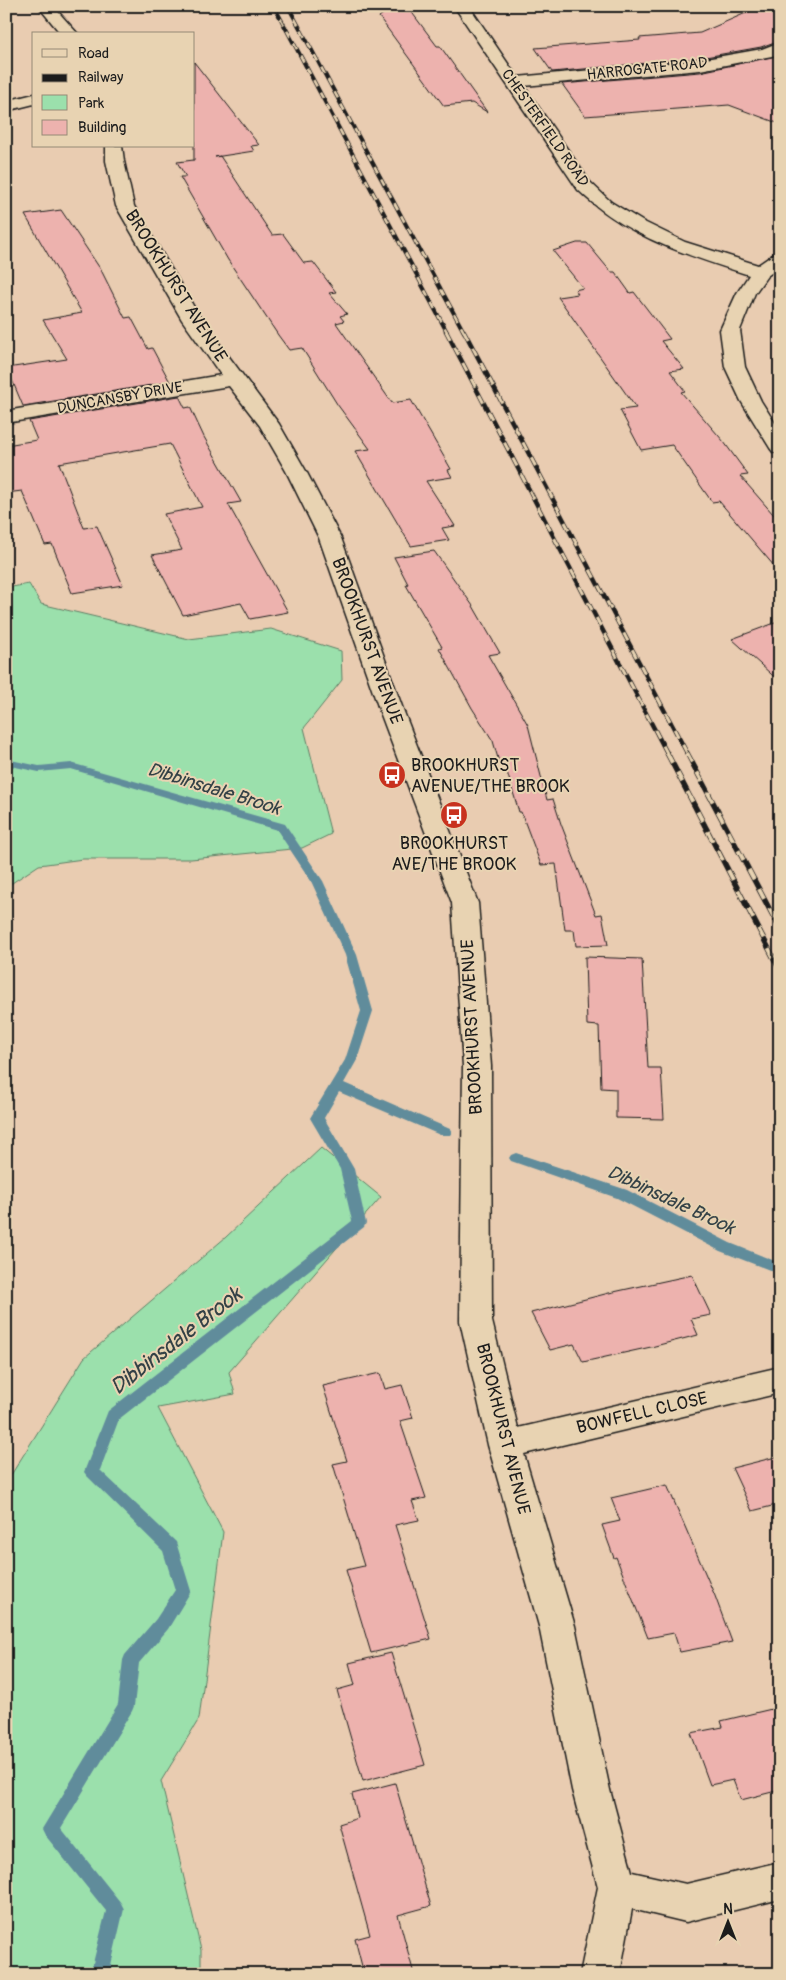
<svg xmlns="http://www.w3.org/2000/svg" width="786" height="1980" viewBox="0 0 786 1980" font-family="Pangolin,sans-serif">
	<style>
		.green { fill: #9be0ac; stroke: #5c7e64 }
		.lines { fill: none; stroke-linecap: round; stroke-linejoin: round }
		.stream { fill: #618c9b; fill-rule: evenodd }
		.building { fill: #edb2ae; stroke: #1c1c1c }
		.street-casing { stroke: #1c1c1c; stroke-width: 3 }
		.street { fill: #e8d3b2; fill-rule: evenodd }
		.rail-far2-casing { stroke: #1c1c1c; stroke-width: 4 }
		.rail-far1-casing { stroke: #1c1c1c; stroke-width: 4.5 }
		.rail-casing { stroke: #1c1c1c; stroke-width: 5.5 }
		.rail-far2 { stroke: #e8d3b2; stroke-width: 2.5; stroke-dasharray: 7; stroke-linecap: butt }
		.rail-far1 { stroke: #e8d3b2; stroke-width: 3; stroke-dasharray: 9; stroke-linecap: butt }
		.rail { stroke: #e8d3b2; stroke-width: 4; stroke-dasharray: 11; stroke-linecap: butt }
		.labels { text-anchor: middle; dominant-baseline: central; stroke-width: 4; stroke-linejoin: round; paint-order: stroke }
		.far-street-label { font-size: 15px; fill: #1c1c1c; stroke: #e8d3b2 }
		.street-label { font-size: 18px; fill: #1c1c1c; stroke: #e8d3b2 }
		.poi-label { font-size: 18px; fill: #1c1c1c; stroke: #e8d3b2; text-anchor: start }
		.water-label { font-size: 19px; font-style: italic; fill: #334146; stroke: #e8d3b2 }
		.near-water-label { font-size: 22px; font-style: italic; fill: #334146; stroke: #e8d3b2 }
	</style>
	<rect width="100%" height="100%" fill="#e9ccb1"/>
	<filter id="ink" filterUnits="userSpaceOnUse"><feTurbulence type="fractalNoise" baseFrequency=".02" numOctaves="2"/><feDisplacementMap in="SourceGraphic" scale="10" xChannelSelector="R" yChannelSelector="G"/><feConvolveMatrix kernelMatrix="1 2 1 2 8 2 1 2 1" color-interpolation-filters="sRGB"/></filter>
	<g filter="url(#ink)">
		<path class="green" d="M 29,584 L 41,604 L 189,639 L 271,629 L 341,651 L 342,680 L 304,728 L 331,834 L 302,848 L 191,859 L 83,859 L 39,865 L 6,887 L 6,588 Z
			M 321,1148 L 381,1197 L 229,1372 L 235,1394 L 158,1408 L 223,1532 L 199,1719 L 161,1781 L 201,1950 L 201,1974 L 6,1974 L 6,1483 L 84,1358 L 226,1237 Z"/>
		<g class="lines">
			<path class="stream" d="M 6,759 L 39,766 L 71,763 L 285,824 L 323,881 L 357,955 L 373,1011 L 357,1060 L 344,1083 L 450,1129 L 452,1132 L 450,1135 L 440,1135 L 339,1092 L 324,1118 L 354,1169 L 366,1223 L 364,1227 L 119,1419 L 100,1470 L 176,1542 L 191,1591 L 168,1629 L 139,1663 L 134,1706 L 132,1711 L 61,1828 L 121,1903 L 124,1909 L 111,1965 L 115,1974 L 95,1974 L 92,1967 L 106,1911 L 45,1835 L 42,1829 L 118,1704 L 123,1660 L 125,1655 L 156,1619 L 175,1590 L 163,1551 L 87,1476 L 84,1472 L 108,1411 L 352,1221 L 340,1169 L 310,1118 L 345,1060 L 361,1011 L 345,955 L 311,881 L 277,830 L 71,769 L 39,772 L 6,765 Z
				M 516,1153 L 627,1190 L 730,1243 L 780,1263 L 780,1274 L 720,1251 L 617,1198 L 511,1161 L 509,1158 L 511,1155 Z"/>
		</g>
		<path class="building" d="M 393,6 L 407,6 L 437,46 L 440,46 L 487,112 L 472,103 L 444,106 L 379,17 Z
			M 762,6 L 780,6 L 780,40 L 761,47 L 700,58 L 552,72 L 535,48 L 640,40 L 639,38 L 700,33 Z
			M 780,55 L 780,124 L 729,105 L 585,116 L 562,84 L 700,72 Z
			M 194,62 L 259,145 L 251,146 L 254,151 L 215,157 L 220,156 L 272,235 L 283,234 L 304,263 L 313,262 L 336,292 L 329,293 L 347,314 L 340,316 L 344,321 L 336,323 L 392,403 L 411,400 L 451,469 L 448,470 L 452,477 L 426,481 L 455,526 L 442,528 L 449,540 L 411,546 L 355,451 L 370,449 L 337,404 L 302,348 L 289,350 L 278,335 L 228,260 L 180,177 L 186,177 L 177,162 L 194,160 Z
			M 61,210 L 101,270 L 125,318 L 131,317 L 148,349 L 152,348 L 170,382 L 23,406 L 7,368 L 67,359 L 43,320 L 82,313 L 25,215 Z
			M 577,243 L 587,243 L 611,272 L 615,272 L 630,293 L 634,292 L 670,339 L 661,341 L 684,369 L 670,371 L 685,391 L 681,392 L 724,442 L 748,475 L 740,476 L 780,522 L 780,573 L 719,501 L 712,502 L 672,445 L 641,450 L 620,410 L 636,408 L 558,297 L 578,294 L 575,290 L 583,288 L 553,251 Z
			M 179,396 L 185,408 L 190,407 L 204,437 L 241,502 L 228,504 L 288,612 L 250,619 L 241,603 L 183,615 L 152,555 L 182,550 L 164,514 L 202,507 L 170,444 L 59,463 L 84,528 L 97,526 L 123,585 L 72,593 L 52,544 L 45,545 L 22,491 L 6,493 L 6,445 L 37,440 L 29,421 Z
			M 434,551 L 473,606 L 500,653 L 488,655 L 528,725 L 547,800 L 553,799 L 561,824 L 596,915 L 602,914 L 608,945 L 576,946 L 574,930 L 565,930 L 556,864 L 541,865 L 521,812 L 519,812 L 504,762 L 499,762 L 493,741 L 472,708 L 439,648 L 442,647 L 406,585 L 408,584 L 394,557 Z
			M 780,621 L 780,682 L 732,639 Z
			M 585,957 L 642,959 L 648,1068 L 661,1068 L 664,1119 L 616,1118 L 616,1089 L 601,1088 L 599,1026 L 587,1025 Z
			M 692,1275 L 711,1315 L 691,1319 L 698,1335 L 651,1347 L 583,1362 L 574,1344 L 550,1350 L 531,1313 L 609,1293 Z
			M 380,1373 L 385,1389 L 402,1385 L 413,1418 L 400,1421 L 426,1498 L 412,1501 L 419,1520 L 395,1525 L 431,1639 L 371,1653 L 346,1570 L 364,1566 L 333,1464 L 347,1461 L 323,1386 Z
			M 780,1456 L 780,1504 L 752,1511 L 732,1468 Z
			M 667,1485 L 715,1596 L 732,1642 L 680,1652 L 674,1633 L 648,1638 L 616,1557 L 614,1558 L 602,1525 L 620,1521 L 611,1498 Z
			M 391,1653 L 425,1765 L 363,1781 L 337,1690 L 355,1685 L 349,1663 Z
			M 780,1707 L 780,1790 L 741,1800 L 733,1780 L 710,1785 L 691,1733 L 723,1727 L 721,1721 Z
			M 395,1783 L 431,1906 L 398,1915 L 414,1974 L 364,1974 L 355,1939 L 370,1935 L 339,1824 L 358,1818 L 352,1794 Z"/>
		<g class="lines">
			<g class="street-casing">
				<path id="street" d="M 38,6 L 53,6 L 78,34 L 61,34 Z
					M 454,6 L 469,6 L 517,77 L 700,60 L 762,49 L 780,42 L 780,53 L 772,56 L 700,70 L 524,86 L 590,182 L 611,202 L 642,221 L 685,242 L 758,265 L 774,254 L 780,253 L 780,267 L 767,276 L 755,293 L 740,330 L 745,367 L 761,401 L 780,431 L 780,454 L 773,452 L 770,448 L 741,401 L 725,367 L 720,330 L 737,293 L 749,275 C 685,254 628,238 578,190 Z
					M 34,94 L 34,104 L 6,111 L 6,101 Z
					M 106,146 L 122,146 L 124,161 L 134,206 L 201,319 L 279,424 L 306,471 L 341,538 L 404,712 L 478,903 L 491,1066 L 492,1321 L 518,1428 L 780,1367 L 780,1393 L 524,1454 L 575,1626 L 610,1790 L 632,1872 L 686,1884 L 780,1862 L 780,1899 L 686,1922 L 632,1909 L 620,1974 L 580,1974 L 598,1887 L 572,1790 L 539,1626 L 488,1445 L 460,1321 L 463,1066 L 452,903 L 380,712 L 319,538 L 286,471 L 260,426 L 229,386 L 6,423 L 6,411 L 221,375 L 182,320 L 116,206 L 106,161 Z"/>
			</g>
			<use href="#street" class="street"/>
			<g class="rail-far2-casing">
				<path id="rail-far2" d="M 274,6 L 447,332
					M 288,6 L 464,332"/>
			</g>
			<g class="rail-far1-casing">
				<path id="rail-far1" d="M 446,331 L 668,755
					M 464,331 L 688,755"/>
			</g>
			<g class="rail-casing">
				<path id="rail" d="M 667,753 L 780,970
					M 687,753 L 780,929"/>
			</g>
			<use href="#rail-far2" class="rail-far2"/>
			<use href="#rail-far1" class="rail-far1"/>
			<use href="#rail" class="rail"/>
		</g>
	</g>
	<defs>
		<g id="bus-disc" transform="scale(1.4375)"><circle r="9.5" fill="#c8321e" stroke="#e8d3b2"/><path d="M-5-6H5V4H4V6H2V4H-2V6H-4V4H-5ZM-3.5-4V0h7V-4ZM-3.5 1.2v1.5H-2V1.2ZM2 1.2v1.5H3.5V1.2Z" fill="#fff"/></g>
	</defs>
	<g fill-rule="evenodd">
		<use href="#bus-disc" x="392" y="775"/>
		<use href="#bus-disc" x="454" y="815"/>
	</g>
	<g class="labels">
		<g class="far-street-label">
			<text transform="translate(647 69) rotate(-6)">HARROGATE ROAD</text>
			<text transform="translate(545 128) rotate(55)">CHESTERFIELD ROAD</text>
			<text transform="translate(120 398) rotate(-10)">DUNCANSBY DRIVE</text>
		</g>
		<g class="street-label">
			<text transform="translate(176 286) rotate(58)">BROOKHURST AVENUE</text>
			<text transform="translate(367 641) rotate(70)">BROOKHURST AVENUE</text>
			<text transform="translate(472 1027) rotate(-93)">BROOKHURST AVENUE</text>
			<text transform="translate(642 1413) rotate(-13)">BOWFELL CLOSE</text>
			<text transform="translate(503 1429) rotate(76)">BROOKHURST AVENUE</text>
		</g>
		<g class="poi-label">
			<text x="411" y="765">BROOKHURST<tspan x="411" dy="21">AVENUE/THE BROOK</tspan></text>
			<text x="454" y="843" text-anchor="middle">BROOKHURST<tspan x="454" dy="21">AVE/THE BROOK</tspan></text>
		</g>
		<g class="water-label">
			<text transform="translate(214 789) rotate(17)">Dibbinsdale Brook</text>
			<text transform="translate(671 1200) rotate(25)">Dibbinsdale Brook</text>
		</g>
		<g class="near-water-label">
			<text transform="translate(176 1341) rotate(-38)">Dibbinsdale Brook</text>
		</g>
	</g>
	<rect width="786" height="1980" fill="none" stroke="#e8d3b2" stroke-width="25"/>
	<rect x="12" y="12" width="761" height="1955" fill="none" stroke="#1c1c1c" stroke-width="2" filter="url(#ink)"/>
	<rect x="32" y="32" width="162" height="115" fill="#e8d3b2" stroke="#968a76"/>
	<rect x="42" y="49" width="25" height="8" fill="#e8d3b2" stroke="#968a76"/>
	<text x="78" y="58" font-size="15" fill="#1c1c1c">Road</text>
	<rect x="42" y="74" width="25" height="8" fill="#1c1c1c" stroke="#968a76"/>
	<text x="78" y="82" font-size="15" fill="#1c1c1c">Railway</text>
	<rect x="42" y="95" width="25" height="15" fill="#9be0ac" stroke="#968a76"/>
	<text x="78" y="108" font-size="15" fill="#1c1c1c">Park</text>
	<rect x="42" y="120" width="25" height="15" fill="#edb2ae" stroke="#968a76"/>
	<text x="78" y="132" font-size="15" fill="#1c1c1c">Building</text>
	<g transform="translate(728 1922)" stroke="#e8d3b2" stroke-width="4" paint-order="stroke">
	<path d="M0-4L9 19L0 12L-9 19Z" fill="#1c1c1c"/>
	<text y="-8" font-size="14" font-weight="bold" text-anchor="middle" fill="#1c1c1c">N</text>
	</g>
</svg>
